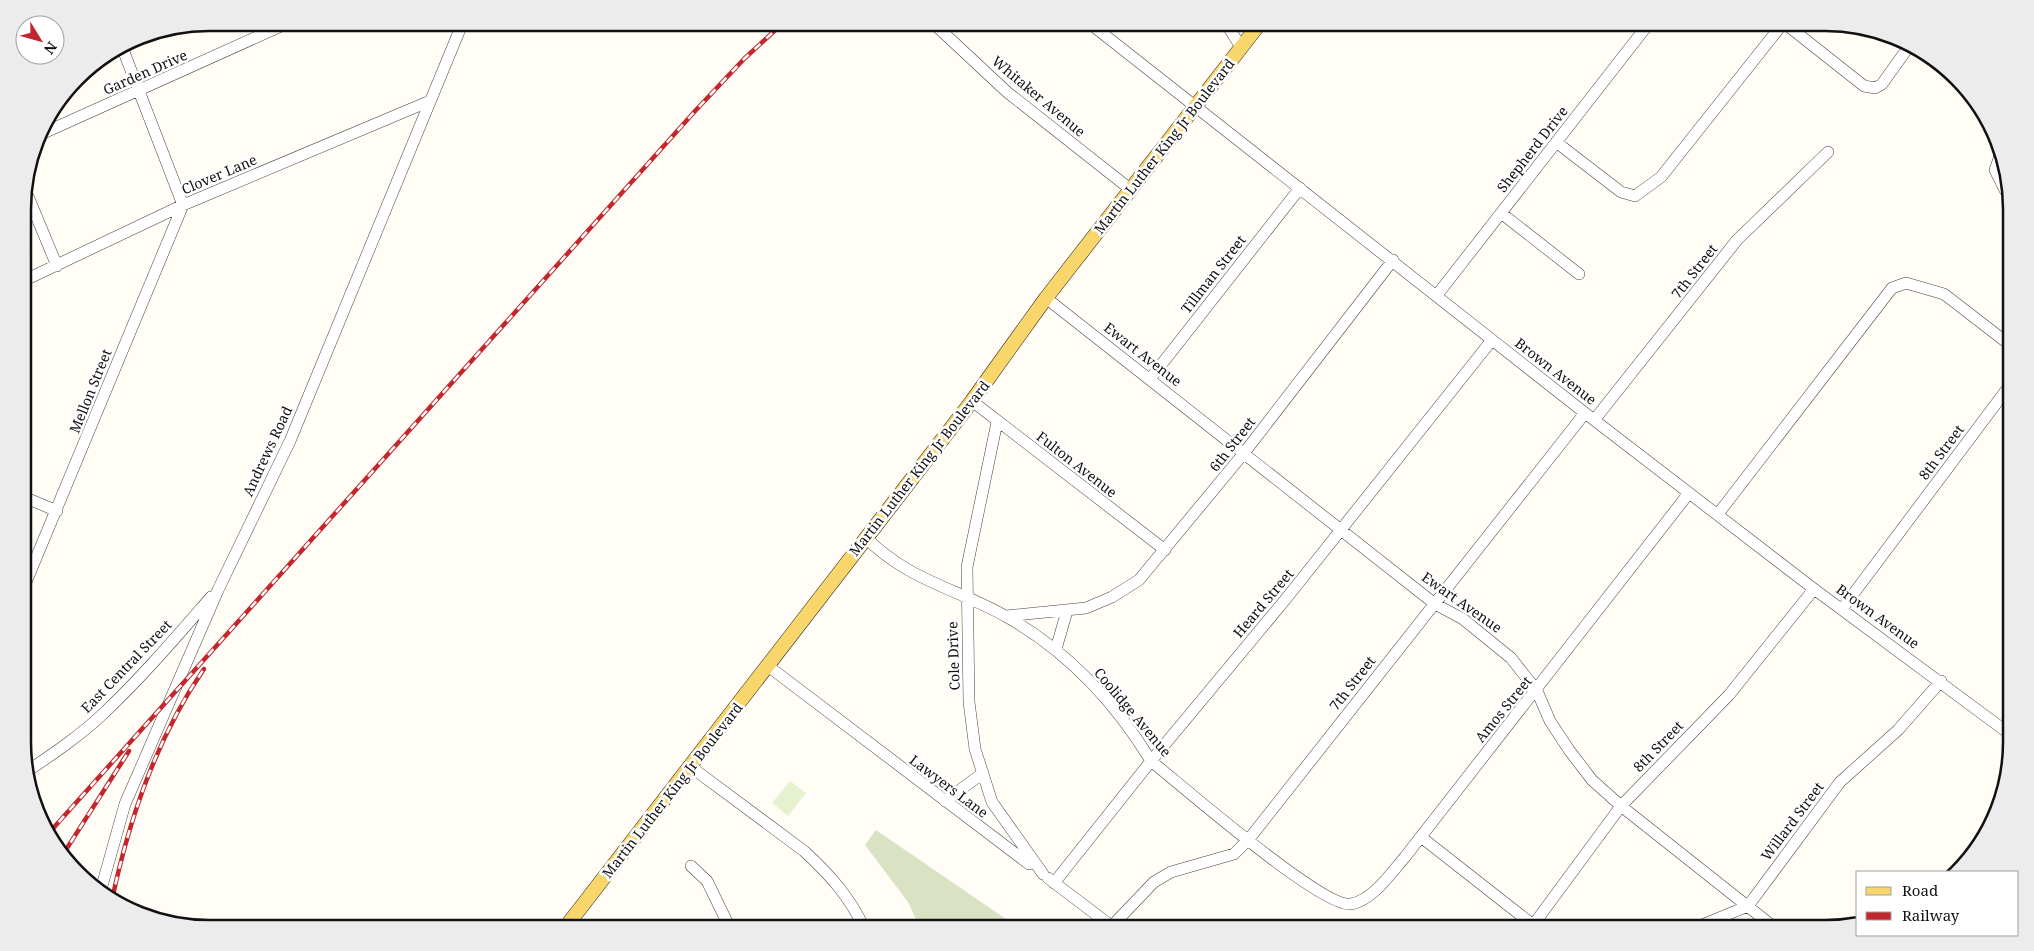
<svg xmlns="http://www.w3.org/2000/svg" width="2034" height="951" viewBox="0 0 2034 951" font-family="'Noto Serif',serif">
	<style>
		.cemetery { fill: #d9e3c4 }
		.pitch { fill: #e6f2cf }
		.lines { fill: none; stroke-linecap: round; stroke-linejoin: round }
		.minor-casing { stroke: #444; stroke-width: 12 }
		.major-casing { stroke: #222; stroke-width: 15 }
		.minor { stroke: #fff; stroke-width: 11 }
		.major { stroke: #f9d66b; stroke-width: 14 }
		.rail-casing { stroke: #c4262e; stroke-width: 4.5 }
		.rail { stroke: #fff; stroke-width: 2.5; stroke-dasharray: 8; stroke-linecap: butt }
		.labels { text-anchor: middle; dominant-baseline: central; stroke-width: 5; stroke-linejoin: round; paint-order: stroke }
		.street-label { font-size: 14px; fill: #111; stroke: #fff }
		.rim { fill: none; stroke: #111; stroke-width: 2.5 }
	</style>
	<rect width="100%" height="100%" fill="#fffdf5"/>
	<path class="cemetery" d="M 876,830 L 1019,928 L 920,928 L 908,902 L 865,845 Z"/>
	<path class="pitch" d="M 790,781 L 806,793 L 788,816 L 772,803 Z"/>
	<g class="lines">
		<g class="minor-casing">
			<path id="minor" d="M 932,22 L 1007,92 L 1130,189
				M 1088,22 L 1585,413 L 1814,589 L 2011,735
				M 1225,22 L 1241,47
				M 1783,22 L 1864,86 L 1875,88 L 1882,84 L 1910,45
				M 39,135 L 290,22
				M 1556,142 L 1621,192 L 1635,196 L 1661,177 L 1784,22
				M 2001,153 L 1995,170 L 2005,190 L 2010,193
				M 25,189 L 57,266
				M 1501,213 L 1579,274
				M 23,281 L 183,205 L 430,101
				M 1437,295 L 1650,22
				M 1046,298 L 1435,604 L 1463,619 L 1511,658 L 1537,691 L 1550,721 L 1569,750 L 1592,780 L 1621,806 L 1775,928
				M 1150,379 L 1300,188
				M 972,401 L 1165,550
				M 1595,419 L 1737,240 L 1828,152
				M 997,422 L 967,567 L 969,702 L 975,749 L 992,802 L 1043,874
				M 24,497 L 57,511
				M 1718,514 L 1892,288 L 1906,283 L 1944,294 L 2010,345
				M 865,537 C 909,581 956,588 1007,617 C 1067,651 1115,702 1151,761 C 1180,784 1323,909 1351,904 C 1373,900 1391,873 1405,857 L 1689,493
				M 24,587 L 183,205 L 122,47
				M 1842,609 L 2010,385
				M 1006,616 L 1086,608 L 1112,597 L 1139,580 L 1244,453 L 1393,260
				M 1056,649 L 1067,611
				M 768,666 L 1029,864
				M 691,767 L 804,851 C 829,874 850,897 864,928
				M 26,772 C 53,754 81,735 105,712 C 143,676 177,636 211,597
				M 945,801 L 983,773
				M 1421,837 L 1537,928
				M 691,866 L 707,881 L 730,928
				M 1048,878 L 1114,928
				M 1054,883 L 1151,761 L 1285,600 L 1492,340
				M 100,893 L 125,804 L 218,590 L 290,441 L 463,22
				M 1110,928 L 1154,882 L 1171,872 L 1234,854 L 1249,839 L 1585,413
				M 1531,928 L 1621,806 L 1729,695 L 1814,589
				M 1644,928 L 1702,925 L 1748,906 L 1840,782 L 1898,730 L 1941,681"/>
		</g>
		<g class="major-casing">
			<path id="major" d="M 565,928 L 972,401 L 1046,298 L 1261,22"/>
		</g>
		<use href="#minor" class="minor"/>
		<use href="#major" class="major"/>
		<g class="rail-casing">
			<path id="rail" d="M 48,834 L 696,110 L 744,59 L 784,22
				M 62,856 L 129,751
				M 112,900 C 129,819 157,737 204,669"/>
		</g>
		<use href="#rail" class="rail"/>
	</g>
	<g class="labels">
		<g class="street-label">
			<text transform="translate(145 72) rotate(-24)">Garden Drive</text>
			<text transform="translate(1039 96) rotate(40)">Whitaker Avenue</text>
			<text transform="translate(1164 146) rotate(-52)">Martin Luther King Jr Boulevard</text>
			<text transform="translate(1532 149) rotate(-52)">Shepherd Drive</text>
			<text transform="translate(219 174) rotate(-23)">Clover Lane</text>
			<text transform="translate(1694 271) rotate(-52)">7th Street</text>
			<text transform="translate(1213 274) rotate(-52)">Tillman Street</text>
			<text transform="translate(1143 354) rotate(38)">Ewart Avenue</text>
			<text transform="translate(1556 371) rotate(38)">Brown Avenue</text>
			<text transform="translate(90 391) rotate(-68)">Mellon Street</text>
			<text transform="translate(1232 444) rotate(-52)">6th Street</text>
			<text transform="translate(267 451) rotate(-65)">Andrews Road</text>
			<text transform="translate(1941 452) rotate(-53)">8th Street</text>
			<text transform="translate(1077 464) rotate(38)">Fulton Avenue</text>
			<text transform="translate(919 468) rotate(-52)">Martin Luther King Jr Boulevard</text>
			<text transform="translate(1462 602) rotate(35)">Ewart Avenue</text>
			<text transform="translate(1263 603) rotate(-50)">Heard Street</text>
			<text transform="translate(1878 616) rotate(36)">Brown Avenue</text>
			<text transform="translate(953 656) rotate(-92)">Cole Drive</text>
			<text transform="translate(126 666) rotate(-46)">East Central Street</text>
			<text transform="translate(1352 683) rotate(-52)">7th Street</text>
			<text transform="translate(1503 709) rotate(-51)">Amos Street</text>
			<text transform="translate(1133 712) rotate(50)">Coolidge Avenue</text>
			<text transform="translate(1658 746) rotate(-46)">8th Street</text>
			<text transform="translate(949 786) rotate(37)">Lawyers Lane</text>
			<text transform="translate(672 790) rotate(-52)">Martin Luther King Jr Boulevard</text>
			<text transform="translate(1792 821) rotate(-53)">Willard Street</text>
		</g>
	</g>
	<path d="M0 0H2034V951H0ZM209 31H1825A178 178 0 0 1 2003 209V742A178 178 0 0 1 1825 920H209A178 178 0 0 1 31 742V209A178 178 0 0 1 209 31Z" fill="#ececec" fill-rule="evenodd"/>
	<path class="rim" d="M209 31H1825A178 178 0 0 1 2003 209V742A178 178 0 0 1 1825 920H209A178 178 0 0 1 31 742V209A178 178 0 0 1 209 31Z"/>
	<rect x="1856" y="871" width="162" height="65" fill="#ffffff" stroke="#a0a0a0"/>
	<rect x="1866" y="887" width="25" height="8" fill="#f9d66b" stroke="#a0a0a0"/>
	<text x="1902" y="896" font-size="15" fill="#111111">Road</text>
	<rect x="1866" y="912" width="25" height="8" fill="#c4262e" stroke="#a0a0a0"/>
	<text x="1902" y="921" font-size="15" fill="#111111">Railway</text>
	<g transform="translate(40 40) rotate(127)"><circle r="24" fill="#ffffff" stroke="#a0a0a0"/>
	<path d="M0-4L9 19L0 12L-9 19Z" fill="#c4262e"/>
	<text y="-8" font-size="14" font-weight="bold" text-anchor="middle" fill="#111111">N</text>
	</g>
</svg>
